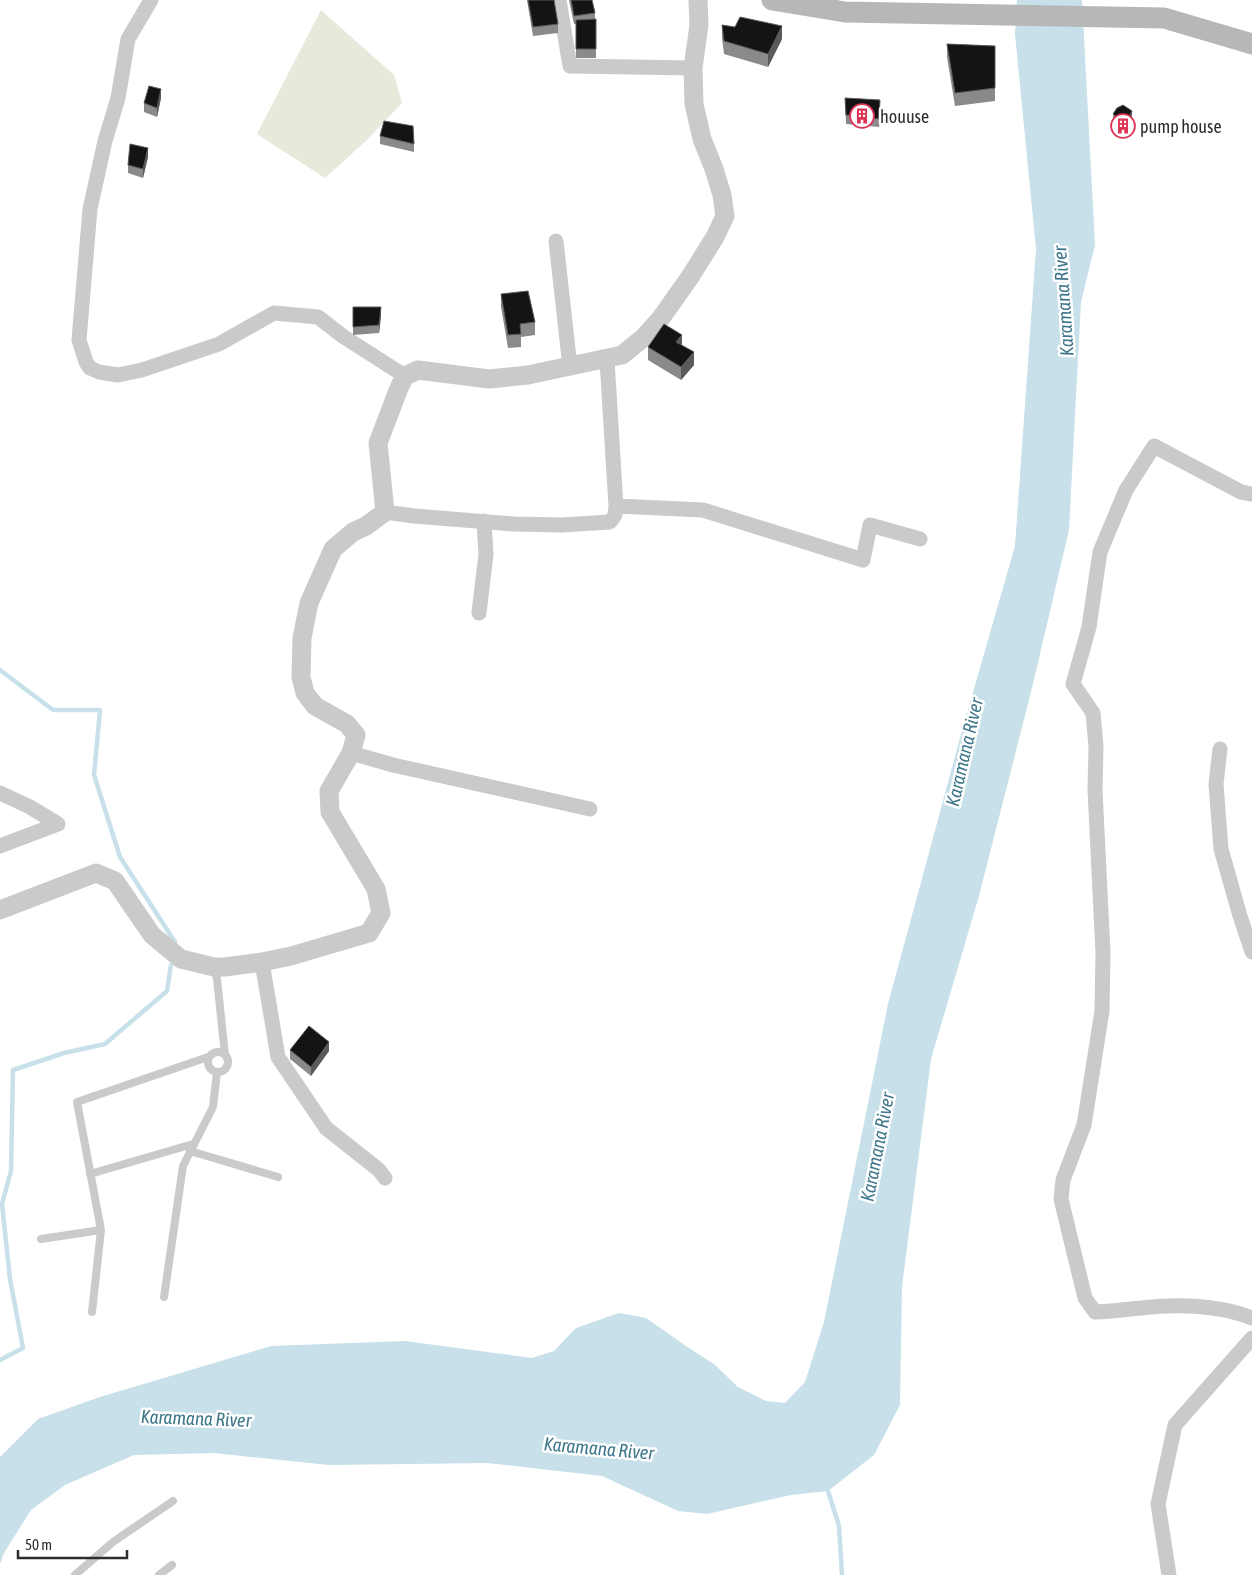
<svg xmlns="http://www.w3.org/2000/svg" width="1252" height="1575" viewBox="0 0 1252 1575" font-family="'Asap Condensed',sans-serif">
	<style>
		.green { fill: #e5eadb }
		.water { fill: #c7e0e9 }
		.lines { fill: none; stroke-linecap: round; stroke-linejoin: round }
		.stream { stroke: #c7e0e9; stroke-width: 4.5 }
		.service { stroke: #cacaca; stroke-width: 8 }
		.minor { stroke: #cacaca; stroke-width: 15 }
		.tertiary { stroke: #cacaca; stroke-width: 19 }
		.secondary { stroke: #b7b7b7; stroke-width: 21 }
		.wall { fill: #8a8a8a }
		.shaded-wall { fill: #5a5a5a }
		.building { fill: #141414; stroke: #5a5a5a }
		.labels { text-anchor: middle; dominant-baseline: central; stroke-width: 5; stroke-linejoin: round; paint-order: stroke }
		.poi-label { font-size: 18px; fill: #2d2d2d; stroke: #fff; text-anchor: start }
		.water-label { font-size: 19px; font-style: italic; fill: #3f778b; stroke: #fff }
	</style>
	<rect width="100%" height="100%" fill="#fff"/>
	<path class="green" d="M 321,10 L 394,75 L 402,103 L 367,140 L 325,178 L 257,134 Z"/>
	<path class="water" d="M 1017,0 L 1082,0 L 1095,245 L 1081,302 L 1069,530 L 1033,684 L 979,896 L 931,1059 L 902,1287 L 900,1405 L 874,1455 L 828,1491 L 791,1495 L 707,1514 L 678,1511 L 602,1476 L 487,1463 L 329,1465 L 213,1453 L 134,1455 L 65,1485 L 31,1510 L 4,1553 L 0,1564 L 0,1457 L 38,1419 L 100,1397 L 271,1346 L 405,1341 L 532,1358 L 554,1351 L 576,1328 L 619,1313 L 646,1318 L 686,1346 L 714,1364 L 738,1387 L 766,1401 L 785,1403 L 805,1382 L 824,1322 L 888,1004 L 963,727 L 1015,546 L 1036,249 L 1015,34 Z"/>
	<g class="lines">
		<path class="stream" d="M 0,670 L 53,710 L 100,710 L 94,775 L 120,857 L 175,942
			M 0,1360 L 23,1348 L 10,1279 L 2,1204 L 11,1171 L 13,1070 L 64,1053 L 105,1044 L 167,991 L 171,965
			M 828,1491 L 839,1526 L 842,1575"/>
		<path class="service" d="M 214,967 L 217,979 L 225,1055
			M208 1062a10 10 0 1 1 20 0a10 10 0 1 1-20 0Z
			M 190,1151 L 278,1177
			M 90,1174 L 193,1144
			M 41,1239 L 101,1230
			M 164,1297 L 183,1166 L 213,1107 L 217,1072
			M 92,1312 L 101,1230 L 77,1102 L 208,1057
			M 75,1575 L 113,1542 L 173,1501
			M 159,1575 L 172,1565"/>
		<path class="minor" d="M 151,0 L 128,39 L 118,98 L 105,141 L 90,209 L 79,340 L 86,362 L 90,368 L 99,372 L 118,375 L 142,370 L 219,344 L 274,313 L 318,317 L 344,337 L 405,376
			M 559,0 L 570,66 L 693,68
			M 556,241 L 570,367
			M 1252,494 L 1241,492 L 1154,446 L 1126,490 L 1100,552 L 1089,627 L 1073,684 L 1093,713 L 1096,746 L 1095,790 L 1103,953 L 1102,1011 L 1084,1125 L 1063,1180 L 1061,1199 L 1085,1298 L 1095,1312 C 1111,1312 1126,1309 1141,1308 C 1177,1304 1218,1305 1252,1318
			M 616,506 L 703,510 L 863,560 L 870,525 L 920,539
			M 385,512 L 414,516 L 514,524 L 562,525 L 610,522 L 615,515 L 616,506 L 607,360
			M 479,613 L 486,554 L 484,521
			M 1220,749 L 1216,784 L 1221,849 L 1240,916 L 1252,952
			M 351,753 L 393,765 L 590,809
			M 0,793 L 30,807 L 58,824 L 0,846
			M 262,962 L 278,1057 L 326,1128 L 379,1170 L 385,1178
			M 1169,1575 L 1158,1504 L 1175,1425 L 1252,1338"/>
		<path class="tertiary" d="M 0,910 L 96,873 L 115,881 L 152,935 L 181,959 L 214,967 L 225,967 L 262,962 L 291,956 L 369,933 L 381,913 L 376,889 L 330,812 L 329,791 L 351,753 L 356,735 L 347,724 L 315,706 L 305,693 L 301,677 L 302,638 L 309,603 L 333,549 L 353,532 L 366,526 L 385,512 L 378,443 L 399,388 L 405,376 L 418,370 L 489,379 L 528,375 L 622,355 L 643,338 L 661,318 L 690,277 L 715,237 L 725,216 L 722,195 L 714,169 L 702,139 L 694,104 L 693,68 L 699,25 L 698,0"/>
		<path class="secondary" d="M 772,0 L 845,12 L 1164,18 L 1252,44"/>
	</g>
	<path class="wall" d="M 527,0 L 554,0 L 558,24 L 558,33 L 533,36 Z
		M 569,0 L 592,0 L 595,13 L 595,19 L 596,19 L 596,58 L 576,58 L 576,24 L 574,24 Z
		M 722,25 L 782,39 L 768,67 L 724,54 L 722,38 Z
		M 947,44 L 995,46 L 995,101 L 955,106 L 947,57 Z
		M 161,98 L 157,117 L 144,112 L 144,103 Z
		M 845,98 L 880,108 L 879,127 L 846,124 Z
		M 1113,114 L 1132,124 L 1128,132 L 1121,134 L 1113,127 Z
		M 380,136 L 414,144 L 414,152 L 380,144 Z
		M 148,157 L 143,178 L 128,173 L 128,165 Z
		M 501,294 L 535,322 L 535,335 L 521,337 L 521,347 L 508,348 L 501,307 Z
		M 353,307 L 381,316 L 379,333 L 353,335 Z
		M 682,345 L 694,365 L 681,380 L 648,360 L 648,347 Z
		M 290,1050 L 329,1051 L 311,1076 L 290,1059 Z"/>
	<path class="shaded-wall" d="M 782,26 L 782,39 L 768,67 L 768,54 Z
		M 161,89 L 161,98 L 157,117 L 157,108 Z
		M 880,100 L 880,108 L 879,127 L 879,119 Z
		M 1132,111 L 1132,124 L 1128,132 L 1121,134 L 1121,121 Z
		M 148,148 L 148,157 L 143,178 L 143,169 Z
		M 381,307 L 381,316 L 379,333 L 379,325 Z
		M 682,335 L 682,348 L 676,342 Z
		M 694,352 L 694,365 L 681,380 L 681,367 Z
		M 329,1042 L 329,1051 L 311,1076 L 311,1067 Z"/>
	<path class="building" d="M 528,0 L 554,0 L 558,24 L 533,27 Z
		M 571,0 L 592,0 L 595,13 L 574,16 Z
		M 740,17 L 782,26 L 768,54 L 724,41 L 722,25 L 735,27 Z
		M 596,19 L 596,49 L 576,49 L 576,20 Z
		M 947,44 L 995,46 L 995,88 L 955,93 Z
		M 149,86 L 161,89 L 157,108 L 144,103 Z
		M 845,98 L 880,100 L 879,119 L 846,115 Z
		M 1123,105 L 1132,111 L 1128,119 L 1121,121 L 1113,114 L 1117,108 Z
		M 384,121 L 413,126 L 414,144 L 380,136 Z
		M 130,144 L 148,148 L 143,169 L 128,165 Z
		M 528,291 L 535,322 L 520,324 L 521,334 L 508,335 L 501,294 Z
		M 353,307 L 381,307 L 379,325 L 353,327 Z
		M 664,324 L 682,335 L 676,342 L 694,352 L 681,367 L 648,347 Z
		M 309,1026 L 329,1042 L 311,1067 L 290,1050 Z"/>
	<defs>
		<g id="building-ring" transform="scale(1.25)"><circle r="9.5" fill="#fff" stroke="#dd3556" stroke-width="1.5"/><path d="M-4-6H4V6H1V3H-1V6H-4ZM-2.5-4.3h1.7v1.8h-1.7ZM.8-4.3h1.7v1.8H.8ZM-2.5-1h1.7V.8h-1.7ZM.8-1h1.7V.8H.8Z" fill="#dd3556"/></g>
	</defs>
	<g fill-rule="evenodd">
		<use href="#building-ring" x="862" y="116"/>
		<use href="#building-ring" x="1123" y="126"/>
	</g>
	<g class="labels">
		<g class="poi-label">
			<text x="880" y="116">houuse</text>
			<text x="1140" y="126">pump house</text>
		</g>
		<g class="water-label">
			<text transform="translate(1063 301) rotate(-94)">Karamana River</text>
			<text transform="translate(964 752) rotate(-77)">Karamana River</text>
			<text transform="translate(877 1147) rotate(-79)">Karamana River</text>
			<text transform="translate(196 1418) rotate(2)">Karamana River</text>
			<text transform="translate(599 1448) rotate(5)">Karamana River</text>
		</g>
	</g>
	<path d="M18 1550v8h109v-8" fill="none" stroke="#2d2d2d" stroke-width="2.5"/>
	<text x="25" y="1550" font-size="15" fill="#2d2d2d" stroke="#ffffff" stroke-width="4" paint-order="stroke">50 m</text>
</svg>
